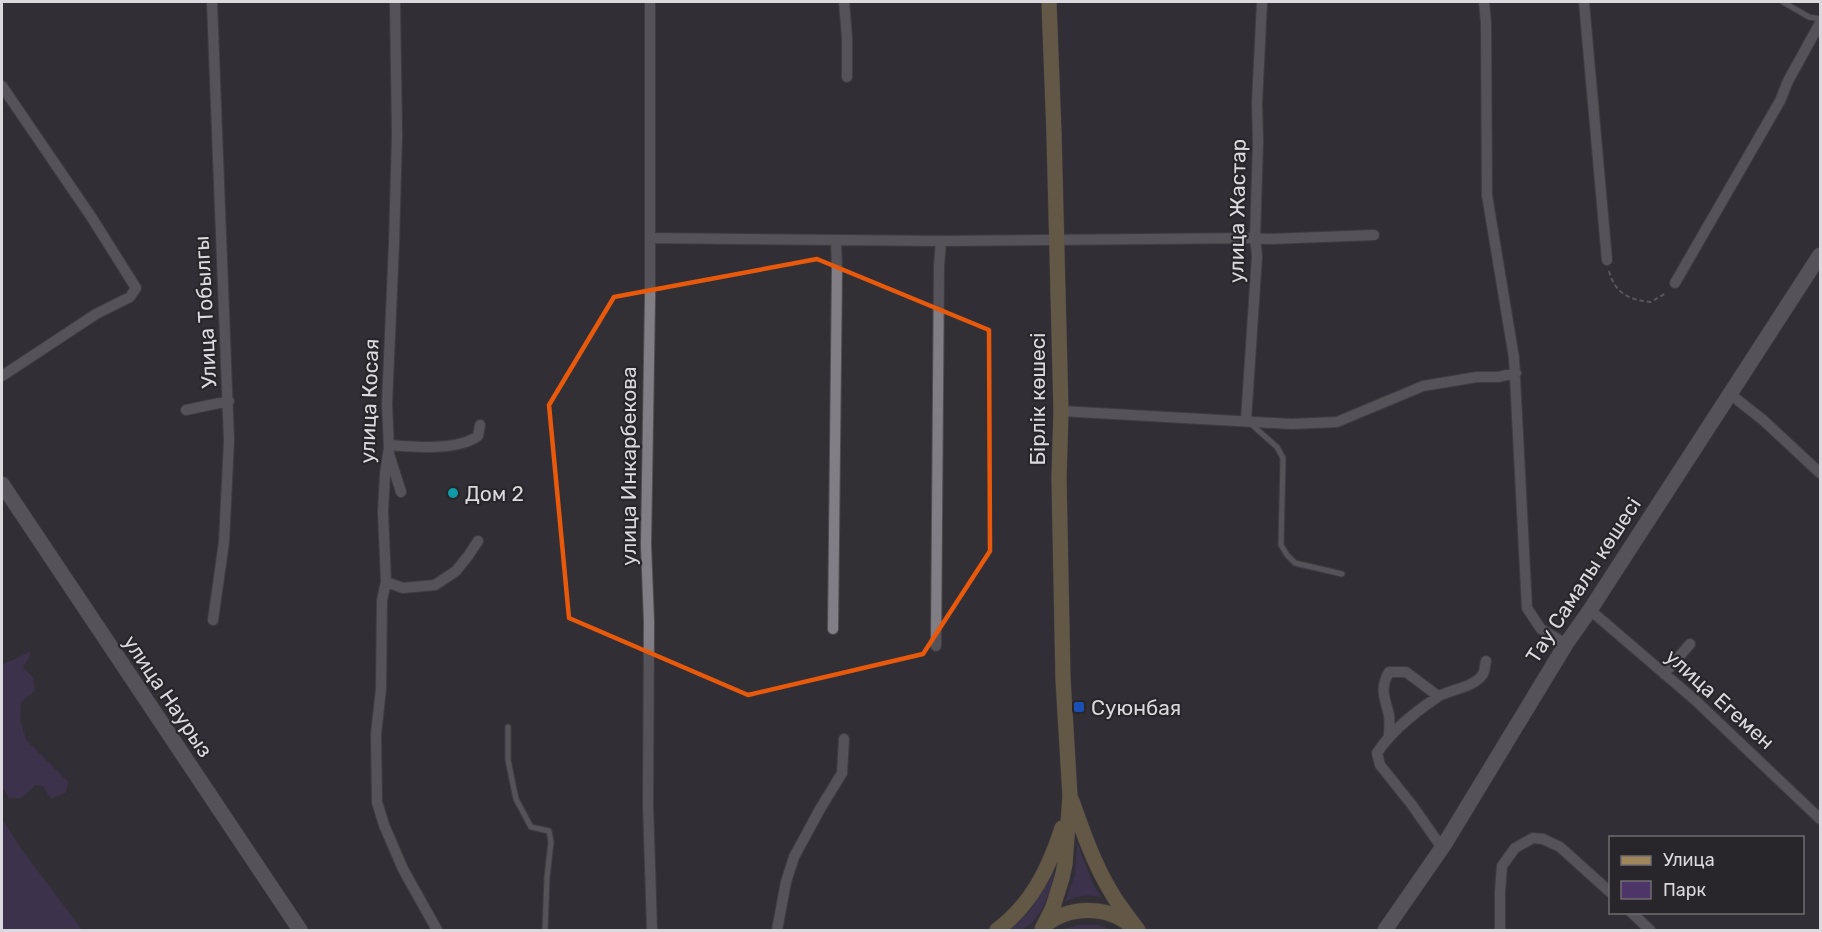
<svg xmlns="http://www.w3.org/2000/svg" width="1822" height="932" viewBox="0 0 1822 932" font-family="Rubik,sans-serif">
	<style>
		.green { fill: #4d3568 }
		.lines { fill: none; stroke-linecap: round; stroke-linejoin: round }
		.lane-casing { stroke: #504e52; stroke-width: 7 }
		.street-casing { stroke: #504e52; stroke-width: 12 }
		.secondary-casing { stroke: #504e52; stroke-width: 16 }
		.primary-casing { stroke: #504e52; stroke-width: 16 }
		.path { stroke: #87858a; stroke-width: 2; stroke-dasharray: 4.5 3; stroke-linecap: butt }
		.lane { stroke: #817f85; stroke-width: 5 }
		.street { stroke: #817f85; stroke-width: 10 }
		.secondary { stroke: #817f85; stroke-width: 15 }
		.primary { stroke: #9f875b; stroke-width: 15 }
		.marked { fill: none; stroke: #e8590c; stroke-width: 4.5; stroke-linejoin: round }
		.culture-dot { fill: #0f9aa8; stroke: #28262b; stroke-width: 2 }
		.transit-dot { fill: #1a4fb4; stroke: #28262b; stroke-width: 2 }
		.labels { text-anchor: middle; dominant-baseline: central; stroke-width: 4.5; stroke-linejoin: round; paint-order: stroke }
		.street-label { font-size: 21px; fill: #dbd9dd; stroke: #28262b }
		.poi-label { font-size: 21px; fill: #dbd9dd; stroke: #28262b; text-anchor: start }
	</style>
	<rect width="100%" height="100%" fill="#323035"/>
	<path class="green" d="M 30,652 L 30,656 L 23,667 L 33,678 L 35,690 L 21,702 L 20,719 L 26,740 L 68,782 L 66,792 L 51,799 L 43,786 L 35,785 L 22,798 L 9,798 L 2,786 L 2,665 Z
		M 2,819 L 19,846 L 82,930 L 2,930 Z
		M 1077,843 L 1093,884 L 1101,897 C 1087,894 1077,895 1065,902 L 1075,875 Z
		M 1055,872 C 1051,889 1040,926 1019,930 C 1016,931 1013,930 1009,930 L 1029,912 Z
		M 1078,925 L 1098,925 L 1112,930 L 1061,930 Z"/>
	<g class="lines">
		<g class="lane-casing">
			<path id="lane" d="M 1783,2 L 1809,17 L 1820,19
				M 1251,424 L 1277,447 L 1283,458 L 1281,545 L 1287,555 L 1295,563 L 1342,574
				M 508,727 L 508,760 L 516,799 L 531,827 L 549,831 L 551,842 L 547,877 L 545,930"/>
		</g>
		<g class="street-casing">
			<path id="street" d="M 212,2 L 229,441 L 224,542 L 213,620
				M 395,2 L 397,135 L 394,244 L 387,404 L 389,448 L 385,474 L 383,512 L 386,582 L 382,600 L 381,689 L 376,734 L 377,802 L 384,825 L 403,869 L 437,930
				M 650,2 L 650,298 L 646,545 L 649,622 L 648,804 L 652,930
				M 844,2 L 847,37 L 847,77
				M 1484,2 L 1486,23 L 1487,195 L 1514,358 L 1527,608 L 1541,629 L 1566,644
				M 1584,2 L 1607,260
				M 2,86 L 92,218 L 136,288 L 130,297 L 96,314 L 2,376
				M 650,238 L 941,241 L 1255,238 L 1268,239 L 1374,235
				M 1675,283 L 1780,101 L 1788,81 L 1820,23
				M 1730,394 L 1763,420 L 1820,473
				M 186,410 L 229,401
				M 1061,411 L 1291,424 L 1337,422 L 1423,386 L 1477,377 L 1498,377 L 1516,373
				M 1246,420 L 1257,256 L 1255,238 L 1258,142 L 1257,103 L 1262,2
				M 389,445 C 414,447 457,451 478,436 L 480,425
				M 389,454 L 401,492
				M 386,582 L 403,588 L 435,585 L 456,571 L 468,556 L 478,541
				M 1590,610 L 1695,700 L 1820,819
				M 833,629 L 837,269 L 836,240
				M 936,646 L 939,266 L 941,241
				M 1664,674 L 1690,644
				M 1389,735 C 1389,729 1390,722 1389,715 C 1385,697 1379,690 1389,672 L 1406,672 L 1438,696
				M 1442,848 L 1412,805 L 1380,765 L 1377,753 C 1392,730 1414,713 1436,698 C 1448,689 1473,689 1483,674 C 1485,671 1485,664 1486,661
				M 1631,912 L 1650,930
				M 777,930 L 786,882 L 794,857 L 820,809 L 842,773 L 844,739
				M 1500,930 L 1500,892 L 1502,866 L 1515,848 L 1533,838 L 1543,839 L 1560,847 L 1610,892"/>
		</g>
		<g class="secondary-casing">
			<path id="secondary" d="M 2,484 L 300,930
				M 1385,930 L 1444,845 L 1566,644 L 1590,610 L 1820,255"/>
		</g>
		<g class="primary-casing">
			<path id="primary" d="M 1072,801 C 1083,832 1094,864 1111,892 C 1119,906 1129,918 1138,930
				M 1044,926 C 1068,906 1106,905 1130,925
				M 1042,929 L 1053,907 L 1062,878 L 1065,864 L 1070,796 L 1063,679 L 1059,478 L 1061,411 L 1054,134 L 1049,2
				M 997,930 C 1032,904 1049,868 1062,828"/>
		</g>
		<path class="path" d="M 1609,271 C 1615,294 1630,300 1651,302 L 1666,293"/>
		<use href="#lane" class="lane"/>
		<use href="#street" class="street"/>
		<use href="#secondary" class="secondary"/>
		<use href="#primary" class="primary"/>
	</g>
	<path d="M0 0H1822V932H0ZM 817,259 L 989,330 L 990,551 L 923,654 L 748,695 L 569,618 L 549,405 L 614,297 Z" fill="#323035" fill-opacity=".55" fill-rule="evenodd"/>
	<path class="marked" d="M 817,259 L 989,330 L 990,551 L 923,654 L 748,695 L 569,618 L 549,405 L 614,297 Z"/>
	<circle class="culture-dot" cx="453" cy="493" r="6"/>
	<rect class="transit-dot" x="1073" y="701" width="12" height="12" rx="3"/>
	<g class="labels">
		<g class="street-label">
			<text transform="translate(1237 211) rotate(-89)">улица Жастар</text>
			<text transform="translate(205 312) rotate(-93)">Улица Тобылгы</text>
			<text transform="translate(1037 399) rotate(-90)">Бірлік көшесі</text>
			<text transform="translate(369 401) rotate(-88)">улица Косая</text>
			<text transform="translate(628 466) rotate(-90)">улица Инкарбекова</text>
			<text transform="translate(1583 580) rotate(-57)">Тау Самалы көшесі</text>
			<text transform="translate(168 696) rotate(56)">улица Наурыз</text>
			<text transform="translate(1720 699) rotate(42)">улица Егемен</text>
		</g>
		<g class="poi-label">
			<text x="465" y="493">Дом 2</text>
			<text x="1091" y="707">Суюнбая</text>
		</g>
	</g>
	<rect width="1822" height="932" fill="none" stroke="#dbd9dd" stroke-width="6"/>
	<rect x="1609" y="836" width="195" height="78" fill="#28262b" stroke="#706e72" stroke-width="1.5"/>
	<rect x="1621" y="856" width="30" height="9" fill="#9f875b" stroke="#706e72" stroke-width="1.5"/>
	<text x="1663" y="866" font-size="18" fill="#dbd9dd">Улица</text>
	<rect x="1621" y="881" width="30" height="18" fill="#4d3568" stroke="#706e72" stroke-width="1.5"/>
	<text x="1663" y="896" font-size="18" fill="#dbd9dd">Парк</text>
</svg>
